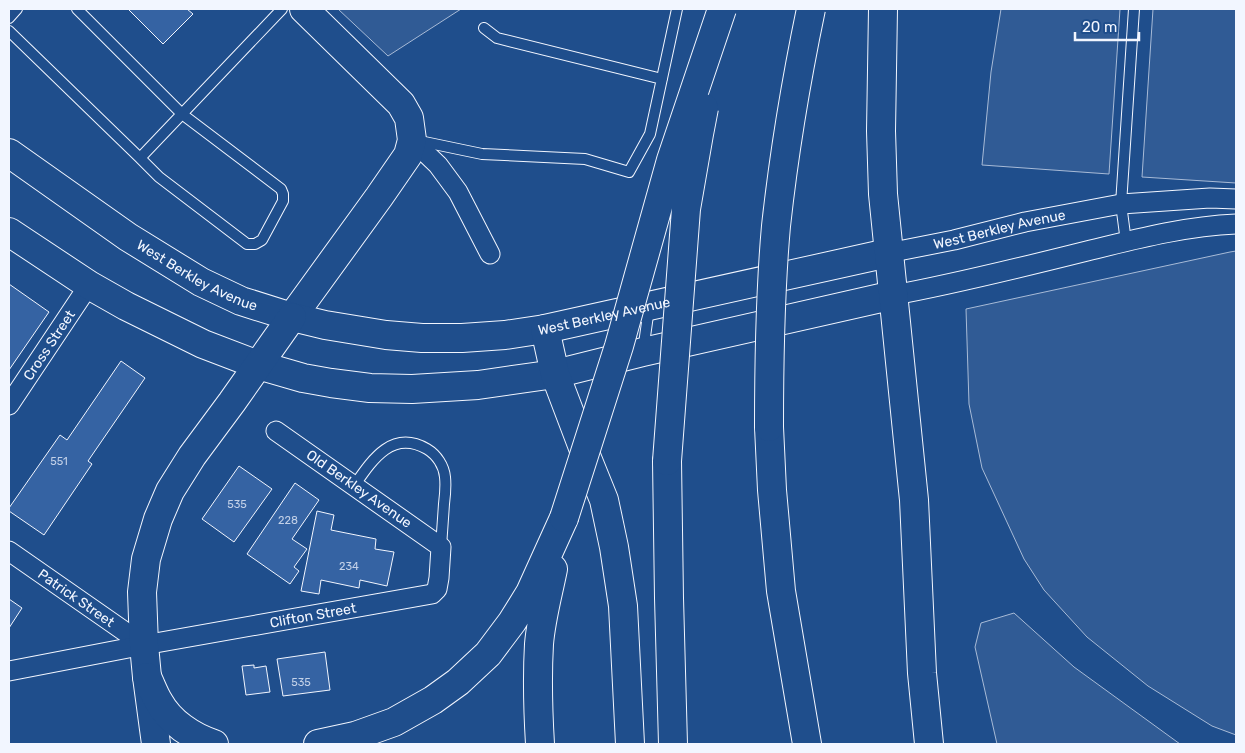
<svg xmlns="http://www.w3.org/2000/svg" width="1245" height="753" viewBox="0 0 1245 753" font-family="Rubik,sans-serif">
	<style>
		.built { fill: #305b95; stroke: #a8bbd7 }
		.building { fill: #3563a3; stroke: #f2f6ff }
		.lines { fill: none; stroke-linecap: round; stroke-linejoin: round }
		.service-casing { stroke: #f2f6ff; stroke-width: 12 }
		.minor-casing { stroke: #f2f6ff; stroke-width: 21 }
		.secondary-casing { stroke: #f2f6ff; stroke-width: 30 }
		.primary-casing { stroke: #f2f6ff; stroke-width: 30 }
		.motorway-casing { stroke: #f2f6ff; stroke-width: 30 }
		.service { stroke: #1f4e8c; stroke-width: 10 }
		.minor { stroke: #1f4e8c; stroke-width: 19 }
		.secondary { stroke: #1f4e8c; stroke-width: 28 }
		.primary { stroke: #1f4e8c; stroke-width: 28 }
		.motorway { stroke: #1f4e8c; stroke-width: 28 }
		.motorway-bridge-casing { stroke: #f2f6ff; stroke-width: 30; stroke-linecap: butt }
		.motorway-bridge { stroke: #1f4e8c; stroke-width: 28 }
		.labels { text-anchor: middle; dominant-baseline: central; stroke-width: 4; stroke-linejoin: round; paint-order: stroke }
		.number-label { font-size: 11px; fill: #c3d1e8 }
		.street-label { font-size: 14px; fill: #f2f6ff; stroke: #1f4e8c }
	</style>
	<rect width="100%" height="100%" fill="#1f4e8c"/>
	<path class="built" d="M 338,9 L 461,9 L 388,56 Z
		M 1001,9 L 1120,9 L 1109,174 L 982,165 L 991,72 Z
		M 1153,9 L 1236,9 L 1236,183 L 1142,177 Z
		M 1236,251 L 1236,735 L 1212,726 L 1148,686 L 1087,637 L 1044,590 L 1024,559 L 982,468 L 969,404 L 966,309 L 1230,252 Z
		M 1014,613 L 1074,667 L 1180,744 L 997,744 L 975,647 L 981,623 Z"/>
	<path class="building" d="M 128,9 L 187,9 L 193,14 L 163,44 Z
		M 9,284 L 49,312 L 9,370 Z
		M 121,361 L 145,378 L 88,461 L 92,464 L 44,535 L 9,511 L 9,508 L 60,435 L 67,440 Z
		M 239,466 L 272,489 L 234,542 L 202,519 Z
		M 295,483 L 319,500 L 292,539 L 307,549 L 294,567 L 299,571 L 290,584 L 247,554 Z
		M 317,511 L 334,515 L 331,530 L 376,539 L 375,549 L 394,552 L 387,586 L 360,580 L 359,588 L 321,580 L 319,594 L 301,591 Z
		M 9,599 L 22,608 L 9,628 Z
		M 325,652 L 330,690 L 283,696 L 277,659 Z
		M 254,665 L 254,668 L 266,666 L 270,692 L 246,695 L 242,666 Z"/>
	<g class="lines">
		<g class="service-casing">
			<path id="service" d="M 77,9 L 182,114 L 281,189 L 283,194 L 283,201 L 262,240 L 255,244 L 247,244 L 159,177 L 140,158
				M 9,18 L 17,9
				M 484,28 L 497,38 L 662,79
				M 9,31 L 140,158 L 282,9
				M 415,140 L 482,154 L 585,159 L 629,172 L 650,134 L 677,9
				M 1126,242 L 1121,204 L 1134,9
				M 643,351 L 649,308
				M 354,486 C 372,460 392,429 427,449 C 437,455 444,466 445,477 C 446,486 445,496 444,504 C 443,519 442,533 441,547"/>
		</g>
		<g class="minor-casing">
			<g id="minor">
				<path d="M 412,140 L 438,165 L 458,192 L 490,254"/>
				<path id="s1" d="M 888,253 L 954,240 L 1025,222 L 1121,204 L 1210,198 L 1236,199"/>
				<path d="M 894,295 C 959,283 1023,267 1087,251 C 1136,239 1186,226 1236,224"/>
				<path id="s2" d="M 9,405 L 89,285"/>
				<path id="s3" d="M 9,551 L 144,645"/>
				<path id="s4" d="M 9,671 L 144,645 L 432,594 L 437,589 L 439,578 L 441,547 L 276,431"/>
			</g>
		</g>
		<g class="secondary-casing">
			<path id="secondary" d="M 292,317 L 379,197 L 408,155 L 412,140 L 409,118 L 401,104 L 304,9"/>
		</g>
		<g class="primary-casing">
			<g id="primary">
				<path id="s5" d="M 9,153 L 128,237 L 201,282 L 241,301 L 292,317 L 325,325 L 386,335 L 422,338 L 462,338 L 505,335 L 545,329 L 888,253"/>
				<path d="M 9,232 L 89,285 L 126,306 L 203,344 L 258,365 L 303,378 L 331,383 L 370,388 L 412,389 L 478,385 L 555,374 L 643,352 L 894,295"/>
				<path d="M 156,744 L 147,677 L 144,645 L 142,592 L 146,559 L 158,519 L 170,491 L 192,456 L 232,402 L 292,317"/>
			</g>
		</g>
		<g class="motorway-casing">
			<path id="motorway" d="M 883,9 L 881,131 L 883,194 L 914,500 L 922,673 L 929,744
				M 545,329 L 555,374 L 585,453 L 604,500 L 614,547 L 623,606 L 630,744
				M 769,427 L 772,490 L 781,591 L 807,744
				M 667,461 L 669,598 L 673,744
				M 147,677 C 151,685 154,694 159,702 C 170,722 192,737 214,744
				M 318,744 L 355,736 L 394,722 L 433,700 L 458,682 L 488,654 L 512,622 L 530,593 L 564,518
				M 540,744 C 538,711 537,678 539,644 C 541,619 548,594 553,569"/>
		</g>
		<use href="#service" class="service"/>
		<use href="#minor" class="minor"/>
		<use href="#secondary" class="secondary"/>
		<use href="#primary" class="primary"/>
		<use href="#motorway" class="motorway"/>
		<g class="motorway-bridge-casing">
			<path id="motorway-bridge" d="M 769,427 C 769,360 770,293 776,226 C 784,153 796,81 811,9
				M 667,461 L 686,209 L 699,134 L 704,108
				M 564,518 L 619,346 L 671,160 L 722,9"/>
		</g>
		<use href="#motorway-bridge" class="motorway-bridge"/>
	</g>
	<g class="labels">
		<g class="number-label">
			<text x="59" y="461">551</text>
			<text x="237" y="504">535</text>
			<text x="288" y="520">228</text>
			<text x="349" y="566">234</text>
			<text x="301" y="682">535</text>
		</g>
		<g class="street-label">
			<text stroke="none"><textPath href="#s1" startOffset="114">West Berkley Avenue</textPath></text>
			<text stroke="none"><textPath href="#s5" startOffset="225">West Berkley Avenue</textPath></text>
			<text stroke="none"><textPath href="#s5" startOffset="645">West Berkley Avenue</textPath></text>
			<text stroke="none"><textPath href="#s2" startOffset="72">Cross Street</textPath></text>
			<text transform="translate(359 489) rotate(35)">Old Berkley Avenue</text>
			<text stroke="none"><textPath href="#s3" startOffset="82">Patrick Street</textPath></text>
			<text stroke="none"><textPath href="#s4" startOffset="309">Clifton Street</textPath></text>
		</g>
	</g>
	<rect width="1245" height="753" fill="none" stroke="#f2f6ff" stroke-width="20"/>
	<path d="M1075 32v8h64v-8" fill="none" stroke="#f2f6ff" stroke-width="2.5"/>
	<text x="1082" y="32" font-size="15" fill="#f2f6ff" stroke="#1f4e8c" stroke-width="4" paint-order="stroke">20 m</text>
</svg>
